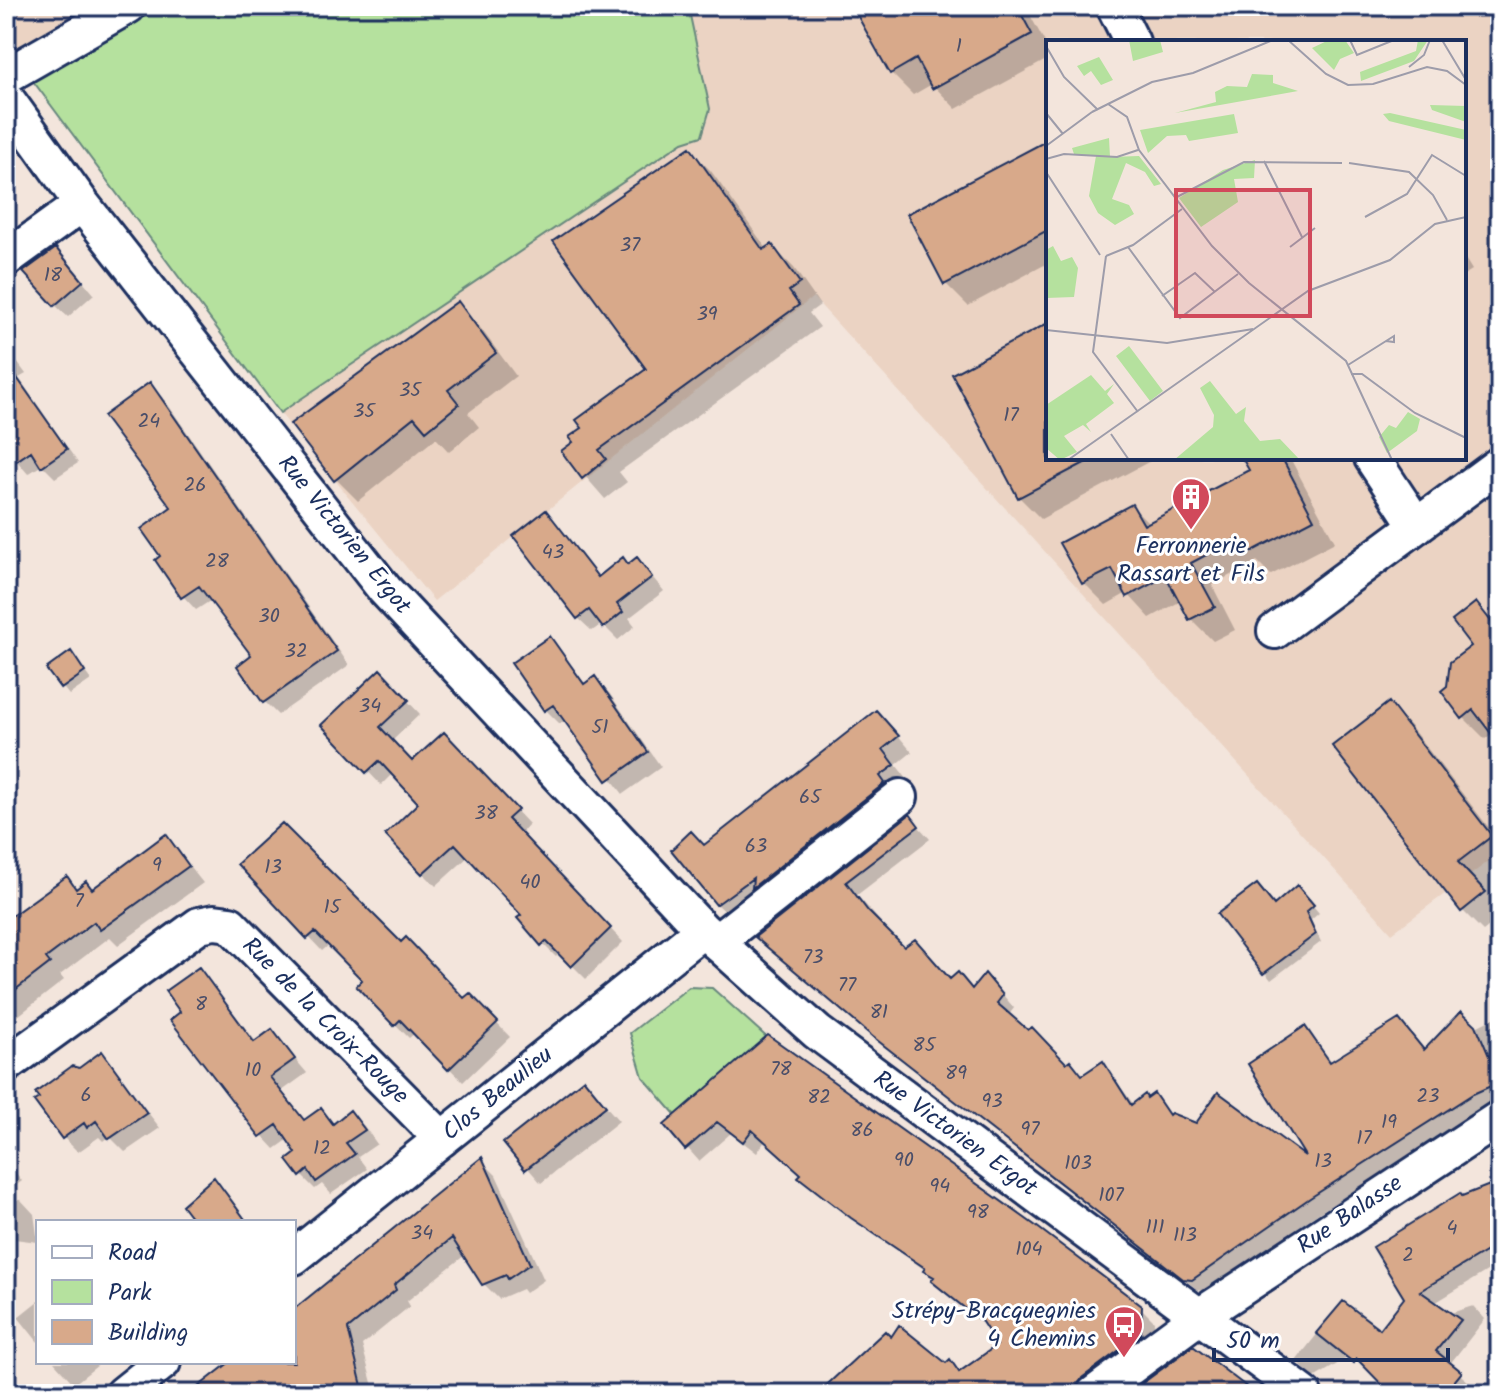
<svg xmlns="http://www.w3.org/2000/svg" width="1506" height="1400" viewBox="0 0 1506 1400" font-family="Kalam,sans-serif">
	<style>
		.built { fill: #ebd3c3; fill-rule: evenodd }
		.green { fill: #b5e19e; stroke: #68887e; stroke-width: 2 }
		.shadow { fill: #0003 }
		.building { fill: #d8a98a; stroke: #1b2f5e; stroke-width: 2 }
		.lines { fill: none; stroke-linecap: round; stroke-linejoin: round }
		.minor-casing { stroke: #1b2f5e; stroke-width: 40 }
		.minor { stroke: #fff; stroke-width: 34 }
		.labels { text-anchor: middle; dominant-baseline: central; stroke-width: 6; stroke-linejoin: round; paint-order: stroke }
		.number-label { font-size: 20px; fill: #4a4e69 }
		.street-label { font-size: 24px; fill: #1b2f5e; stroke: #fff }
		.poi-label { font-size: 24px; fill: #1b2f5e; stroke: #fff }
		.inset-road { fill: none; stroke: #9d9caa; stroke-width: 2 }
		.view { fill: #d1495b; fill-opacity: 0.15; stroke: #d1495b; stroke-width: 4 }
		.inset-edge { fill: none; stroke: #1b2f5e; stroke-width: 4 }
	</style>
	<rect width="100%" height="100%" fill="#f3e5dc"/>
	<filter id="ink" filterUnits="userSpaceOnUse"><feTurbulence type="fractalNoise" baseFrequency=".0125" numOctaves="2"/><feDisplacementMap in="SourceGraphic" scale="16" xChannelSelector="R" yChannelSelector="G"/><feConvolveMatrix kernelMatrix="1 2 1 2 8 2 1 2 1" color-interpolation-filters="sRGB"/></filter>
	<g filter="url(#ink)">
		<path class="built" d="M 6,6 L 1500,6 L 1500,853 L 1392,933 L 813,297 L 434,601 L 280,413 L 33,81 L 6,42 ZM 1048,42 L 1464,42 L 1464,458 L 1048,458 Z"/>
		<path class="green" d="M 128,6 L 688,6 L 710,109 L 702,136 L 683,142 L 280,413 L 33,81 L 6,82 Z
			M 689,987 L 712,988 L 772,1042 L 680,1120 L 643,1077 L 630,1033 Z"/>
		<path class="shadow" d="M 855,6 L 1025,6 L 1048,48 L 1048,59 L 956,109 L 932,84 L 913,95 L 891,73 Z
			M 1048,142 L 1048,263 L 968,306 L 946,284 Z
			M 689,149 L 711,171 L 767,249 L 772,246 L 794,268 L 820,305 L 809,313 L 820,327 L 619,472 L 627,482 L 605,499 L 564,452 L 649,370 Z
			M 1464,257 L 1472,270 L 1464,275 Z
			M 68,263 L 94,294 L 68,317 L 55,305 Z
			M 457,304 L 479,326 L 516,376 L 468,413 L 479,427 L 449,452 L 436,438 L 358,501 L 336,479 Z
			M 1048,325 L 1048,458 L 1156,458 L 1041,519 L 1019,497 Z
			M 6,347 L 26,374 L 19,378 L 78,463 L 55,478 L 42,465 L 28,474 L 6,448 Z
			M 150,385 L 164,399 L 349,665 L 278,715 L 265,702 L 254,656 L 213,599 L 196,610 L 183,596 L 163,557 L 174,508 Z
			M 1245,458 L 1290,458 L 1335,542 L 1271,575 L 1257,561 L 1212,585 L 1235,630 L 1213,641 L 1191,619 L 1181,601 L 1150,618 L 1127,593 L 1106,605 L 1084,583 L 1132,506 L 1150,524 L 1251,471 Z
			M 546,513 L 599,578 L 637,559 L 664,591 L 629,618 L 635,626 L 618,640 L 602,624 L 592,631 L 578,618 L 516,537 Z
			M 1476,605 L 1500,626 L 1500,742 L 1493,733 L 1485,739 L 1463,717 Z
			M 550,638 L 586,685 L 595,679 L 609,693 L 661,767 L 623,794 L 566,720 L 560,724 L 546,710 Z
			M 71,654 L 91,680 L 69,695 L 49,670 Z
			M 380,672 L 420,714 L 392,741 L 413,764 L 456,747 L 529,824 L 520,834 L 623,942 L 586,979 L 560,953 L 556,957 L 543,944 L 520,918 L 524,915 L 469,856 L 436,886 L 423,873 L 421,803 L 393,773 L 381,785 L 324,725 Z
			M 1389,705 L 1410,726 L 1500,842 L 1500,917 L 1483,931 L 1462,910 Z
			M 891,727 L 912,752 L 896,765 L 908,780 L 732,918 L 717,904 L 705,847 Z
			M 910,817 L 930,839 L 857,895 L 905,950 L 951,981 L 973,991 L 997,988 L 1014,1008 L 1008,1016 L 1067,1066 L 1070,1063 L 1084,1076 L 1103,1063 L 1134,1105 L 1154,1096 L 1170,1115 L 1312,1164 L 1305,1028 L 1333,1063 L 1399,1022 L 1426,1052 L 1500,1015 L 1500,1100 L 1323,1210 L 1205,1291 L 1198,1290 L 984,1124 L 770,949 Z
			M 166,837 L 203,883 L 118,945 L 110,937 L 60,975 L 64,980 L 9,1023 L 6,910 L 13,917 L 67,878 L 78,890 L 93,891 Z
			M 240,864 L 401,945 L 465,1001 L 470,996 L 510,1037 L 463,1082 L 415,1033 L 409,1038 L 358,986 L 365,980 L 330,944 L 322,951 Z
			M 1303,894 L 1319,913 L 1311,920 L 1321,942 L 1271,980 L 1220,914 L 1274,907 Z
			M 1490,935 L 1500,945 L 1500,961 Z
			M 199,969 L 257,1043 L 272,1032 L 307,1073 L 282,1091 L 306,1121 L 320,1110 L 335,1125 L 350,1113 L 364,1126 L 377,1144 L 358,1157 L 367,1169 L 331,1194 L 322,1184 L 315,1189 L 301,1175 L 299,1153 L 289,1139 L 275,1149 L 262,1135 L 183,1012 Z
			M 768,1038 L 1141,1308 L 1154,1321 L 1153,1347 L 1093,1394 L 817,1394 L 947,1366 L 950,1362 L 961,1373 L 1000,1345 L 987,1327 L 925,1270 L 814,1189 L 801,1177 L 803,1174 L 765,1141 L 757,1153 L 731,1133 L 699,1161 L 667,1125 Z
			M 102,1054 L 160,1128 L 125,1152 L 109,1136 L 103,1141 L 99,1137 L 78,1152 L 64,1138 L 79,1070 Z
			M 584,1081 L 619,1121 L 541,1183 L 506,1143 Z
			M 6,1160 L 22,1181 L 6,1193 Z
			M 481,1160 L 496,1175 L 544,1280 L 525,1293 L 522,1289 L 499,1299 L 484,1284 L 465,1255 L 407,1301 L 410,1306 L 362,1345 L 375,1394 L 190,1394 L 229,1362 L 294,1362 L 294,1310 Z
			M 214,1180 L 228,1194 L 248,1222 L 197,1222 Z
			M 1500,1184 L 1500,1263 L 1420,1312 L 1407,1299 L 1462,1198 Z
			M 6,1200 L 21,1200 L 34,1214 L 38,1242 L 6,1238 Z
			M 38,1301 L 38,1342 L 18,1317 Z
			M 1473,1306 L 1485,1319 L 1449,1365 L 1483,1394 L 1391,1394 L 1354,1354 L 1314,1378 L 1296,1361 L 1333,1314 L 1381,1335 Z
			M 54,1362 L 102,1362 L 74,1384 Z"/>
		<path class="building" d="M 852,6 L 1017,6 L 1032,34 L 932,89 L 916,59 L 890,74 Z
			M 1048,140 L 1048,230 L 944,285 L 907,214 Z
			M 690,147 L 763,250 L 772,244 L 800,283 L 789,291 L 799,305 L 599,450 L 606,459 L 582,479 L 561,451 L 573,442 L 569,437 L 582,428 L 576,420 L 646,369 L 553,241 Z
			M 56,248 L 83,281 L 54,306 L 23,272 Z
			M 458,301 L 496,353 L 448,390 L 459,404 L 426,431 L 414,417 L 334,481 L 290,424 Z
			M 1048,323 L 1048,458 L 1094,458 L 1018,498 L 952,374 Z
			M 6,362 L 67,449 L 41,467 L 31,451 L 6,468 Z
			M 150,382 L 337,651 L 263,703 L 237,666 L 251,655 L 199,586 L 181,598 L 155,560 L 160,556 L 141,529 L 171,507 L 103,416 Z
			M 1242,458 L 1282,458 L 1314,519 L 1247,554 L 1238,538 L 1191,563 L 1215,607 L 1189,620 L 1166,576 L 1127,597 L 1112,569 L 1082,584 L 1059,543 L 1132,504 L 1144,525 L 1249,470 Z
			M 546,510 L 598,577 L 623,557 L 628,564 L 637,557 L 652,577 L 617,604 L 623,612 L 603,628 L 589,610 L 577,619 L 513,536 Z
			M 1476,602 L 1500,633 L 1500,745 L 1473,710 L 1462,719 L 1441,691 L 1447,686 L 1450,662 L 1471,646 L 1452,621 Z
			M 550,636 L 584,684 L 595,676 L 648,752 L 607,781 L 553,705 L 544,711 L 511,663 Z
			M 71,651 L 85,672 L 61,689 L 46,669 Z
			M 380,669 L 409,700 L 380,727 L 412,761 L 444,732 L 518,810 L 508,819 L 611,928 L 571,967 L 546,941 L 541,946 L 517,918 L 521,915 L 455,844 L 422,874 L 385,835 L 418,803 L 379,761 L 366,773 L 321,725 Z
			M 1389,702 L 1492,836 L 1458,862 L 1486,892 L 1461,912 L 1332,746 Z
			M 876,710 L 899,736 L 883,749 L 895,765 L 880,776 L 885,783 L 752,888 L 753,878 L 716,905 L 671,850 L 691,831 L 704,845 Z
			M 910,814 L 919,826 L 846,882 L 868,911 L 904,947 L 915,939 L 950,979 L 958,972 L 972,989 L 985,973 L 1003,995 L 997,1003 L 1028,1030 L 1032,1027 L 1066,1063 L 1070,1060 L 1082,1075 L 1103,1061 L 1131,1105 L 1145,1094 L 1147,1098 L 1154,1093 L 1169,1115 L 1171,1113 L 1196,1123 L 1218,1092 L 1305,1156 L 1248,1064 L 1305,1026 L 1330,1062 L 1399,1019 L 1424,1050 L 1461,1011 L 1476,1025 L 1500,1082 L 1473,1094 L 1310,1198 L 1192,1280 L 1183,1279 L 873,1037 L 755,937 Z
			M 282,823 L 401,942 L 406,937 L 464,998 L 470,993 L 498,1022 L 448,1070 L 400,1020 L 394,1026 L 356,986 L 362,980 L 315,932 L 307,939 L 237,864 Z
			M 166,834 L 189,866 L 100,930 L 94,922 L 46,958 L 50,963 L 6,997 L 6,920 L 67,876 L 76,889 L 86,881 L 92,889 Z
			M 1257,884 L 1274,905 L 1297,885 L 1314,905 L 1306,912 L 1316,934 L 1263,974 L 1217,914 Z
			M 199,967 L 254,1042 L 272,1029 L 295,1059 L 270,1077 L 304,1120 L 321,1108 L 333,1124 L 350,1110 L 365,1130 L 346,1143 L 355,1154 L 316,1182 L 308,1170 L 300,1177 L 287,1160 L 296,1153 L 277,1125 L 260,1137 L 170,1020 L 180,1012 L 165,991 Z
			M 768,1035 L 1036,1226 L 1142,1306 L 1141,1334 L 1082,1378 L 1074,1394 L 817,1394 L 885,1331 L 891,1337 L 899,1325 L 946,1363 L 950,1359 L 959,1372 L 997,1345 L 982,1322 L 931,1281 L 934,1277 L 923,1271 L 925,1268 L 851,1218 L 798,1177 L 801,1174 L 752,1130 L 743,1142 L 717,1122 L 685,1150 L 664,1125 Z
			M 102,1051 L 147,1113 L 109,1139 L 96,1121 L 87,1128 L 84,1123 L 62,1139 L 34,1101 L 39,1098 L 35,1093 L 72,1066 L 79,1068 Z
			M 584,1079 L 606,1106 L 525,1170 L 503,1143 Z
			M 482,1157 L 530,1264 L 508,1279 L 506,1275 L 482,1285 L 452,1238 L 394,1285 L 396,1290 L 348,1329 L 364,1394 L 189,1394 L 230,1362 L 294,1362 L 294,1309 Z
			M 214,1177 L 247,1222 L 195,1222 L 182,1205 Z
			M 1500,1181 L 1500,1243 L 1420,1291 L 1461,1320 L 1436,1351 L 1462,1372 L 1444,1394 L 1391,1394 L 1357,1359 L 1354,1363 L 1316,1333 L 1343,1301 L 1380,1329 L 1404,1298 L 1373,1247 L 1460,1193 L 1462,1196 Z
			M 1193,1346 L 1256,1394 L 1128,1394 Z"/>
		<g class="lines">
			<g class="minor-casing">
				<path id="minor" d="M 1114,6 L 1132,42
					M 6,76 L 128,6
					M 6,98 L 82,204 L 385,590 L 703,930 L 817,1032 L 1304,1394
					M 6,259 L 82,204
					M 1372,458 L 1417,526
					M 1275,631 L 1500,464
					M 716,942 L 900,797
					M 6,1065 L 199,925 L 214,922 L 230,924 L 442,1139
					M 294,1257 L 703,930
					M 123,1394 L 163,1362
					M 1094,1394 L 1201,1315 L 1500,1118"/>
			</g>
			<use href="#minor" class="minor"/>
		</g>
	</g>
	<defs>
		<g id="building-pin" transform="scale(2)"><path d="M0 17L-7.5 6A9.5 9.5 0 1 1 7.5 6Z" fill="#d1495b" stroke="#fff"/><path d="M-4-6H4V6H1V3H-1V6H-4ZM-2.5-4.3h1.7v1.8h-1.7ZM.8-4.3h1.7v1.8H.8ZM-2.5-1h1.7V.8h-1.7ZM.8-1h1.7V.8H.8Z" fill="#fff"/></g>
		<g id="bus-pin" transform="scale(2)"><path d="M0 17L-7.5 6A9.5 9.5 0 1 1 7.5 6Z" fill="#d1495b" stroke="#fff"/><path d="M-5-6H5V4H4V6H2V4H-2V6H-4V4H-5ZM-3.5-4V0h7V-4ZM-3.5 1.2v1.5H-2V1.2ZM2 1.2v1.5H3.5V1.2Z" fill="#fff"/></g>
	</defs>
	<g fill-rule="evenodd">
		<use href="#building-pin" x="1191" y="497"/>
		<use href="#bus-pin" x="1124" y="1325"/>
	</g>
	<g class="labels">
		<g class="number-label">
			<text x="959" y="47">1</text>
			<text x="630" y="246">37</text>
			<text x="53" y="276">18</text>
			<text x="707" y="315">39</text>
			<text x="410" y="391">35</text>
			<text x="364" y="412">35</text>
			<text x="1011" y="416">17</text>
			<text x="149" y="422">24</text>
			<text x="195" y="486">26</text>
			<text x="553" y="553">43</text>
			<text x="217" y="562">28</text>
			<text x="269" y="617">30</text>
			<text x="296" y="652">32</text>
			<text x="370" y="707">34</text>
			<text x="600" y="728">51</text>
			<text x="810" y="798">65</text>
			<text x="486" y="814">38</text>
			<text x="756" y="847">63</text>
			<text x="157" y="866">9</text>
			<text x="273" y="868">13</text>
			<text x="530" y="883">40</text>
			<text x="79" y="902">7</text>
			<text x="332" y="908">15</text>
			<text x="813" y="958">73</text>
			<text x="847" y="986">77</text>
			<text x="201" y="1005">8</text>
			<text x="879" y="1013">81</text>
			<text x="924" y="1046">85</text>
			<text x="781" y="1070">78</text>
			<text x="253" y="1071">10</text>
			<text x="956" y="1074">89</text>
			<text x="86" y="1096">6</text>
			<text x="1428" y="1097">23</text>
			<text x="819" y="1098">82</text>
			<text x="992" y="1102">93</text>
			<text x="1389" y="1123">19</text>
			<text x="1030" y="1130">97</text>
			<text x="862" y="1131">86</text>
			<text x="1364" y="1139">17</text>
			<text x="322" y="1149">12</text>
			<text x="904" y="1161">90</text>
			<text x="1323" y="1162">13</text>
			<text x="1078" y="1164">103</text>
			<text x="940" y="1187">94</text>
			<text x="1111" y="1196">107</text>
			<text x="978" y="1213">98</text>
			<text x="1155" y="1228">111</text>
			<text x="1452" y="1229">4</text>
			<text x="422" y="1234">34</text>
			<text x="1185" y="1236">113</text>
			<text x="1029" y="1250">104</text>
			<text x="1408" y="1256">2</text>
		</g>
		<g class="street-label">
			<text transform="translate(344 535) rotate(51)">Rue Victorien Ergot</text>
			<text transform="translate(325 1021) rotate(45)">Rue de la Croix-Rouge</text>
			<text transform="translate(498 1094) rotate(-39)">Clos Beaulieu</text>
			<text transform="translate(955 1134) rotate(36)">Rue Victorien Ergot</text>
			<text transform="translate(1350 1215) rotate(-34)">Rue Balasse</text>
		</g>
		<g class="poi-label">
			<text x="1191" y="546">Ferronnerie<tspan x="1191" dy="28">Rassart et Fils</tspan></text>
			<text x="1096" y="1311" text-anchor="end">Strépy-Bracquegnies<tspan x="1096" dy="28">4 Chemins</tspan></text>
		</g>
	</g>
	<g transform="translate(1046 40)">
		<rect width="420" height="420" fill="#f3e5dc"/>
		<path d="M 83,0 L 114,0 L 117,12 L 87,21 ZM 283,0 L 299,0 L 308,13 L 294,19 L 288,30 L 266,8 ZM 372,0 L 382,0 L 368,21 L 315,41 L 314,32 L 370,11 ZM 53,17 L 67,40 L 55,45 L 45,31 L 38,36 L 31,26 ZM 206,34 L 227,35 L 227,43 L 252,51 L 129,73 L 170,62 L 169,52 L 181,46 L 201,47 ZM 384,65 L 420,66 L 420,82 L 386,70 ZM 344,73 L 420,90 L 420,100 L 343,81 L 337,74 ZM 188,74 L 192,93 L 143,101 L 140,95 L 121,96 L 102,113 L 94,90 ZM 63,98 L 64,117 L 93,116 L 115,144 L 108,146 L 99,132 L 80,123 L 66,159 L 83,165 L 88,174 L 69,185 L 52,173 L 43,156 L 50,116 L 28,114 L 26,108 ZM 209,120 L 208,138 L 188,139 L 192,162 L 155,187 L 133,158 L 177,130 ZM 7,206 L 15,221 L 26,217 L 32,228 L 28,257 L 0,258 L 0,210 ZM 83,306 L 117,351 L 104,361 L 70,316 ZM 45,335 L 59,351 L 68,344 L 61,354 L 68,363 L 40,384 L 45,392 L 37,385 L 18,396 L 31,412 L 14,420 L 0,408 L 0,365 ZM 164,341 L 190,374 L 200,367 L 198,381 L 214,401 L 234,399 L 254,420 L 128,420 L 167,387 L 168,375 L 154,348 ZM 362,372 L 374,379 L 371,391 L 341,413 L 333,397 L 343,385 L 350,388 Z" fill="#b5e19e"/>
		<path class="inset-road" d="M 242,0 L 280,34 L 302,45 L 327,44 L 381,27 L 401,31 L 420,45M 304,0 L 311,15 L 348,0M 396,0 L 420,40M 0,6 L 18,37 L 52,70M 363,27 L 378,15 L 384,0M 62,64 L 81,77 L 93,110 L 166,206 L 203,243 L 300,321 L 346,420M 46,72 L 106,42 L 147,33 L 227,0M 0,73 L 17,94M 0,106 L 46,72M 0,119 L 18,114 L 71,117 L 92,110M 218,121 L 256,197M 303,123 L 363,132 L 387,155 L 401,180M 0,132 L 54,215M 129,158 L 198,122 L 296,123M 319,177 L 361,154 L 386,115 L 420,136M 82,207 L 134,278 L 192,234M 244,207 L 269,188M 60,216 L 47,312 L 92,372M 60,216 L 87,205 L 136,169M 116,256 L 149,233 L 169,252M 0,290 L 121,303 L 207,289M 302,325 L 348,296 L 348,302 L 340,301M 305,334 L 316,334 L 369,373 L 420,398M 65,394 L 83,420M 22,420 L 262,251 L 344,220 L 389,184 L 420,177"/>
		<path class="view" d="M 130,150 L 264,150 L 264,276 L 130,276 Z"/>
		<rect width="420" height="420" class="inset-edge"/>
	</g>
	<rect width="1506" height="1400" fill="none" stroke="#fff" stroke-width="32"/>
	<rect x="16" y="16" width="1474" height="1368" fill="none" stroke="#1b2f5e" stroke-width="3" filter="url(#ink)"/>
	<rect x="36" y="1220" width="260" height="144" fill="#ffffff" stroke="#a4acbf" stroke-width="2"/>
	<rect x="52" y="1246" width="40" height="12" fill="#ffffff" stroke="#a4acbf" stroke-width="2"/>
	<text x="108" y="1260" font-size="24" fill="#1b2f5e">Road</text>
	<rect x="52" y="1280" width="40" height="24" fill="#b5e19e" stroke="#a4acbf" stroke-width="2"/>
	<text x="108" y="1300" font-size="24" fill="#1b2f5e">Park</text>
	<rect x="52" y="1320" width="40" height="24" fill="#d8a98a" stroke="#a4acbf" stroke-width="2"/>
	<text x="108" y="1340" font-size="24" fill="#1b2f5e">Building</text>
	<path d="M1214 1348v12h234v-12" fill="none" stroke="#1b2f5e" stroke-width="4"/>
	<text x="1226" y="1348" font-size="24" fill="#1b2f5e" stroke="#ffffff" stroke-width="6" paint-order="stroke">50 m</text>
</svg>
